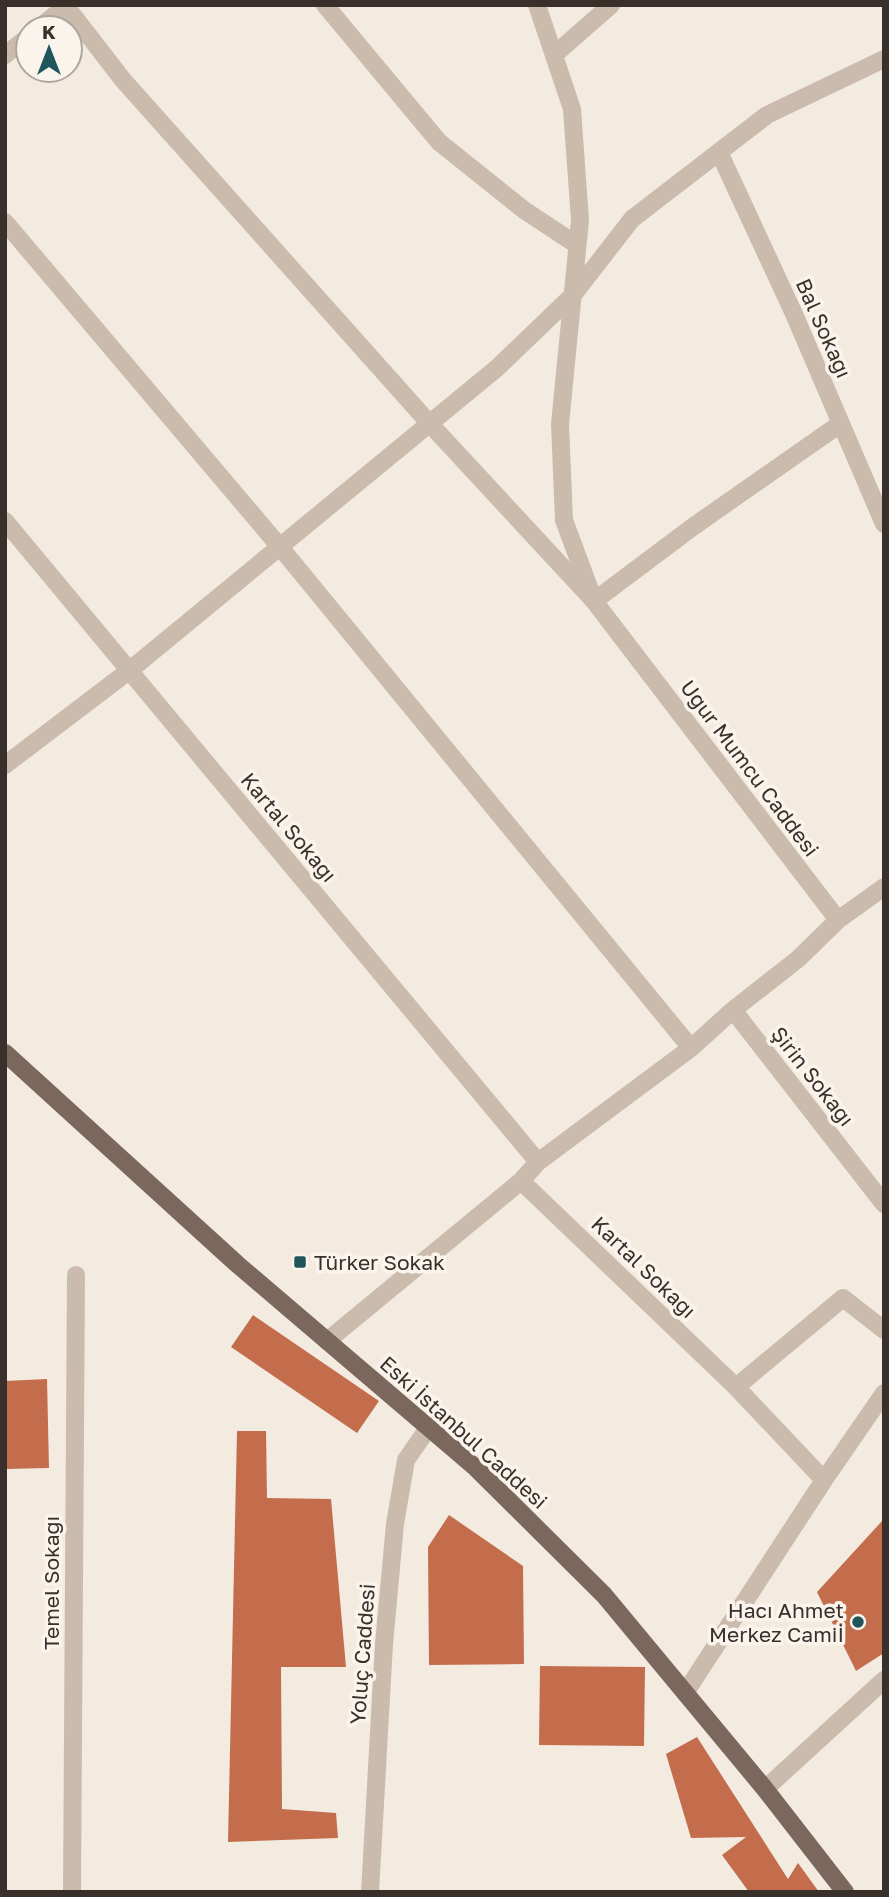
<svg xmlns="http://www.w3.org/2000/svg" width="889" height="1897" viewBox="0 0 889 1897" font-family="'Golos Text',sans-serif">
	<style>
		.building { fill: #c46d4d }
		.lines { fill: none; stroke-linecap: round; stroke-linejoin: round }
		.minor { stroke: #cbbbac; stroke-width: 18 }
		.major { stroke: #7b675c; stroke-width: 18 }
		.poi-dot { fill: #20565b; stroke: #faf4ed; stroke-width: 2.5 }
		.labels { text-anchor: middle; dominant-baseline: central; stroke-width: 7; stroke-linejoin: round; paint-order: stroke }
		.street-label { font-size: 21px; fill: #39302b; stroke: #faf4ed }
		.poi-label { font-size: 21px; fill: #39302b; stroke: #faf4ed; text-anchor: start }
	</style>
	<rect width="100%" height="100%" fill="#f3ebe0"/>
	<path class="building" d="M 253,1315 L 379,1401 L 357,1433 L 231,1347 Z
		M 47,1379 L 49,1468 L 5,1469 L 5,1381 Z
		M 237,1431 L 266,1431 L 267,1498 L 331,1499 L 346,1667 L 281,1667 L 282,1809 L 336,1813 L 338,1838 L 228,1842 Z
		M 449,1515 L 523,1566 L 524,1664 L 429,1665 L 428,1547 Z
		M 882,1521 L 884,1653 L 856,1671 L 817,1592 Z
		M 540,1666 L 645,1667 L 644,1746 L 539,1745 Z
		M 697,1737 L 788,1879 L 798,1863 L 819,1892 L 749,1892 L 722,1855 L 746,1837 L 691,1838 L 666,1754 Z"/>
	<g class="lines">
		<path class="minor" d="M 65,5 L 123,80 L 430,424 L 594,601 L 694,526 L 840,424
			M 325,5 L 439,142 L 524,210 L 577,245
			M 39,28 L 67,5
			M 5,55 L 28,37
			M 554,55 L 611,5
			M 719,152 L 794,314 L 884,524
			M 5,222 L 280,547 L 691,1048
			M 5,521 L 538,1162
			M 5,765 L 130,670 L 497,368 L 573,295 L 632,219 L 767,115 L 884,59
			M 838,920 L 884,887
			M 733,1010 L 884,1204
			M 521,1181 L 736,1387 L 824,1480
			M 327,1341 L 521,1181 L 538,1162 L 691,1048 L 733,1010 L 798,959 L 838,920 L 594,601 L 564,520 L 560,424 L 580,220 L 572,109 L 537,5
			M 736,1387 L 843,1298 L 884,1330
			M 685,1693 L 824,1480 L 884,1393
			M 765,1789 L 884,1680
			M 72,1892 L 76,1275
			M 370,1892 L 384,1644 L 395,1524 L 406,1460 L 429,1427"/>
		<path class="major" d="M 5,1053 L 237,1264 L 476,1468 L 604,1595 L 765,1789 L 845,1892"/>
	</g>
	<g class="poi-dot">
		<rect x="293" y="1255" width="14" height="14" rx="3.5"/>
		<circle cx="858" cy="1622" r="7"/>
	</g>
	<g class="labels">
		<g class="street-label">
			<text transform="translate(824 328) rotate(66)">Bal Sokağı</text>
			<text transform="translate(750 768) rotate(53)">Uğur Mumcu Caddesi</text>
			<text transform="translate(289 827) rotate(50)">Kartal Sokağı</text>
			<text transform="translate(813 1076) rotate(52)">Şirin Sokağı</text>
			<text transform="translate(644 1267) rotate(44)">Kartal Sokağı</text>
			<text transform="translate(464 1432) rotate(42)">Eski İstanbul Caddesi</text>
			<text transform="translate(51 1583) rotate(-90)">Temel Sokağı</text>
			<text transform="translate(362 1654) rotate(-86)">Yoluç Caddesi</text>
		</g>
		<g class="poi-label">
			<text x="314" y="1262">Türker Sokak</text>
			<text x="844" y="1610" text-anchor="end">Hacı Ahmet<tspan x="844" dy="24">Merkez Camiİ</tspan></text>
		</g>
	</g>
	<rect width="889" height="1897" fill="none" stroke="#39302b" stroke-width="14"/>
	<g transform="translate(49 49)"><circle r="33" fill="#faf4ed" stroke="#ada69f" stroke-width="2"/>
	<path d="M0-5L12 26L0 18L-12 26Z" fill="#20565b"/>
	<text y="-10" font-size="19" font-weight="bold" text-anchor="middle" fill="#39302b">K</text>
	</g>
</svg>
